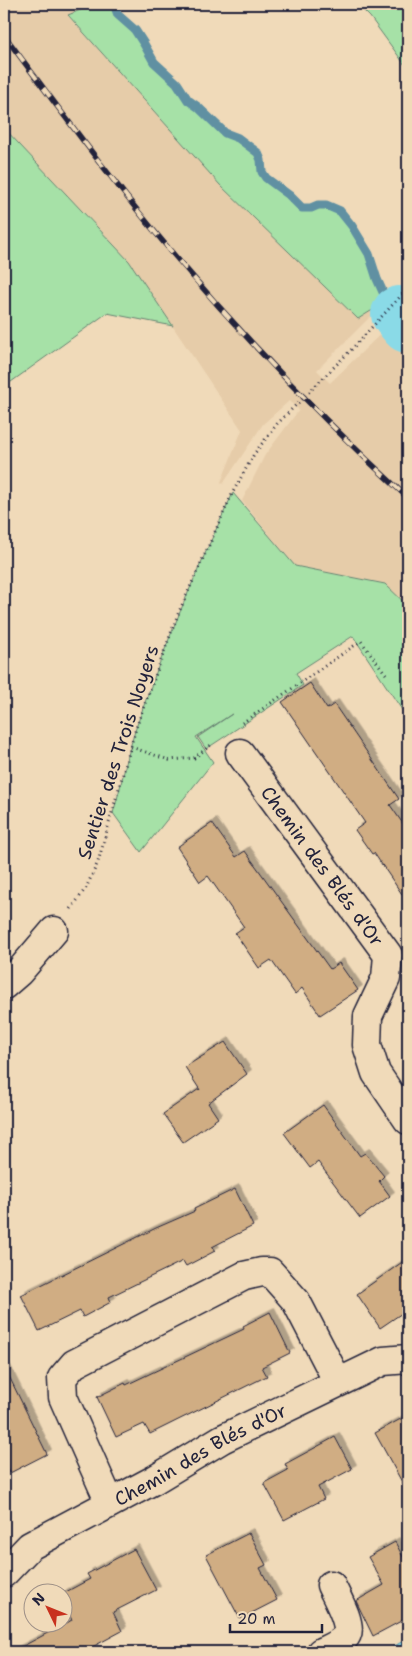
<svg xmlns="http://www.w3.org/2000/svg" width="412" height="1656" viewBox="0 0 412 1656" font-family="'Shantell Sans',sans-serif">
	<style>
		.built { fill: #e6cca9 }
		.green { fill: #a6e1a7; stroke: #648271 }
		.water { fill: #8adae7; stroke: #6090a2 }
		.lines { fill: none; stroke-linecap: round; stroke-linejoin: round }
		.stream { stroke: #6090a2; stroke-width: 9 }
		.river { stroke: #8adae7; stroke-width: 56 }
		.building { fill: #d0ad83; stroke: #22223b; filter: url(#shadow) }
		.minor-casing { stroke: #22223b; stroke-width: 31 }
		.path { stroke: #22223b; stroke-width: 3; stroke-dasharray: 1 4; stroke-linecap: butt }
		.minor { stroke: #f0dab9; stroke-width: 28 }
		.rail-casing { stroke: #22223b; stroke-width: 5.5 }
		.rail { stroke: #f0dab9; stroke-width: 4; stroke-dasharray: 11; stroke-linecap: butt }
		.labels { text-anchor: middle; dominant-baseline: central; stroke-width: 4; stroke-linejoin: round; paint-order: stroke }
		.street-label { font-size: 19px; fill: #22223b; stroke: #f0dab9 }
	</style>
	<defs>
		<filter id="shadow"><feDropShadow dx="4.5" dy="-4.5" stdDeviation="0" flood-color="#0004"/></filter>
	</defs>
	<rect width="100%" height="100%" fill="#f0dab9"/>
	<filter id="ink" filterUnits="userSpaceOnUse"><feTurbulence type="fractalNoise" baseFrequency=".02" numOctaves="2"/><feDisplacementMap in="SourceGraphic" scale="10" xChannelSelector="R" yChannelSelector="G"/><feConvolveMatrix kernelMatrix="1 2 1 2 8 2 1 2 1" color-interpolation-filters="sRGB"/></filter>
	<g filter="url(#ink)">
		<path class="built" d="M 4,4 L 95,4 L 68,16 L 220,185 L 358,319 L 383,304 L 317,370 L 330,383 L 396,319 L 408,333 L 408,606 L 385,584 L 295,566 L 242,501 L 265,455 L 299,410 L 289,401 L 263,424 L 223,484 L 221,482 L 242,430 L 129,261 L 4,128 Z"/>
		<path class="green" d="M 95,4 L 114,4 L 118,15 L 135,30 L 144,44 L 154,62 L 177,83 L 188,100 L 198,107 L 225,133 L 238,138 L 258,153 L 261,160 L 262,172 L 266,178 C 273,183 300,207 306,208 C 313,209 320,203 328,205 C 362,217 374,272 387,301 L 358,319 L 220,185 L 68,15 Z
			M 357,4 L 408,4 L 408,69 L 370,17 Z
			M 4,128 L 129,261 L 173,326 L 107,313 L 4,387 Z
			M 408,288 L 408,325 L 392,306 Z
			M 233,493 L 295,566 L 385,584 L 408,606 L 408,719 L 353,636 L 296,673 L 303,685 L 206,749 L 198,737 L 232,714 L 196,737 L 213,762 L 141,852 L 113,813 C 122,784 127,754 137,725 C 165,644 197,569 233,493 Z"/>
		<path class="water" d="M 403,1641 L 408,1652 L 389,1652 L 388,1650 Z"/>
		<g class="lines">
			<path class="stream" d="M 114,4 L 118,15 L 135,30 L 144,44 L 154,62 L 177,83 L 188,100 L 198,107 L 225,133 L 238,138 L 258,153 L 261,160 L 262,172 L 266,178 L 289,195 L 302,208 L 311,208 L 318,205 L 326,205 L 340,211 L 352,226 L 369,254 L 377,279 L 387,301 L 399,314 L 408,309"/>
			<path class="river" d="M 399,314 L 408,325"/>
		</g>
		<path class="building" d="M 310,683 L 327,709 L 334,704 L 399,799 L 390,805 L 408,831 L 408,903 L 374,853 L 372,854 L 355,830 L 365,823 L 282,702 Z
			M 212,823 L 236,857 L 245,851 L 330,969 L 339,963 L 358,990 L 320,1015 L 302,988 L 295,994 L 271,960 L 259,968 L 235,933 L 244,927 L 208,876 L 200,882 L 177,847 Z
			M 225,1042 L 247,1074 L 208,1103 L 218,1118 L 183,1142 L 163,1114 L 199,1089 L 200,1090 L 185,1067 Z
			M 323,1105 L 360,1156 L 365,1153 L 384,1176 L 379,1181 L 390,1196 L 360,1218 L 318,1162 L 310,1168 L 284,1133 Z
			M 235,1189 L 253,1226 L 212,1247 L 215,1251 L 186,1266 L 183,1261 L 109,1297 L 111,1302 L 83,1317 L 80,1311 L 39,1331 L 21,1295 L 156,1228 L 195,1211 L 194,1209 Z
			M 408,1258 L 408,1309 L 380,1328 L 357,1294 Z
			M 270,1312 L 290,1353 L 262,1367 L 267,1376 L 150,1434 L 144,1424 L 116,1437 L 97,1397 L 125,1383 L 126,1385 L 244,1329 L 243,1326 Z
			M 4,1366 L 47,1454 L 10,1473 L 4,1459 Z
			M 408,1415 L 408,1493 L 375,1433 Z
			M 335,1437 L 352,1469 L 318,1487 L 324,1499 L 284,1520 L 264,1483 L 288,1470 L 285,1464 Z
			M 249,1533 L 266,1565 L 260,1568 L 277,1600 L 240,1619 L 206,1555 Z
			M 395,1542 L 408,1566 L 408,1630 L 403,1620 L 373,1636 L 356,1601 L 384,1585 L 368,1557 Z
			M 134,1549 L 156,1590 L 113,1612 L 122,1631 L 83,1652 L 12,1652 L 72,1620 L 62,1602 L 62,1594 L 90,1579 L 87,1574 Z"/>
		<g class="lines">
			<g class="minor-casing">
				<g id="minor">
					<path id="s1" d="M 240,753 L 388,955 L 386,978 L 368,1016 L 367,1045 L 376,1073 L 408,1120"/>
					<path d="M 4,985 L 19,972 L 54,931"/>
					<path d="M 110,1503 L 63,1397 L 62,1378 L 74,1364 L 244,1276 L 262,1272 L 270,1272 L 296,1301 L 338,1382"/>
					<path id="s2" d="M 4,1573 L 30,1546 L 154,1480 L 222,1439 L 383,1361 L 408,1359"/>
					<path d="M 321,1652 C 329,1648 343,1643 347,1634 C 352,1624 336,1596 331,1585"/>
				</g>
			</g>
			<path class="path" d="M 242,723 L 361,641 L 386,674
				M 131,747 L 169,760 L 194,758 L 211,745
				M 71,909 L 86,888 L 98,862 L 136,728 L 178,614 L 233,492 L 254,454 L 277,424 L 350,351 L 408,288"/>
			<use href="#minor" class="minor"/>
			<g class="rail-casing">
				<path id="rail" d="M 4,35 C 60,110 115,185 175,256 C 247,341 326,423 408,498"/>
			</g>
			<use href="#rail" class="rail"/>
		</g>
	</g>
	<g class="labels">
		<g class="street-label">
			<text transform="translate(118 752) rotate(-72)">Sentier des Trois Noyers</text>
			<text stroke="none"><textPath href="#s1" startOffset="140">Chemin des Blés d'Or</textPath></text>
			<text stroke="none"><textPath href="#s2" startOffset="231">Chemin des Blés d'Or</textPath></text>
		</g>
	</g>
	<rect width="412" height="1656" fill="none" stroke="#f0dab9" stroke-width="20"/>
	<rect x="10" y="10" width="392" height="1636" fill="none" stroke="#22223b" stroke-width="2" filter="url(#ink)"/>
	<g transform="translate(48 1608) rotate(313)"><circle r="24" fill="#f0dab9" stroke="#9e9087"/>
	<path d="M0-4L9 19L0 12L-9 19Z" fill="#c8321e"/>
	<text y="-8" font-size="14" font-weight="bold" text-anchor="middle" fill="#22223b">N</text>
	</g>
	<path d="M230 1624v8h92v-8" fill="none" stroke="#22223b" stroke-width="2.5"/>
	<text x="237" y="1624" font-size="15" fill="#22223b" stroke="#f0dab9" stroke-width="4" paint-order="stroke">20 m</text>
</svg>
